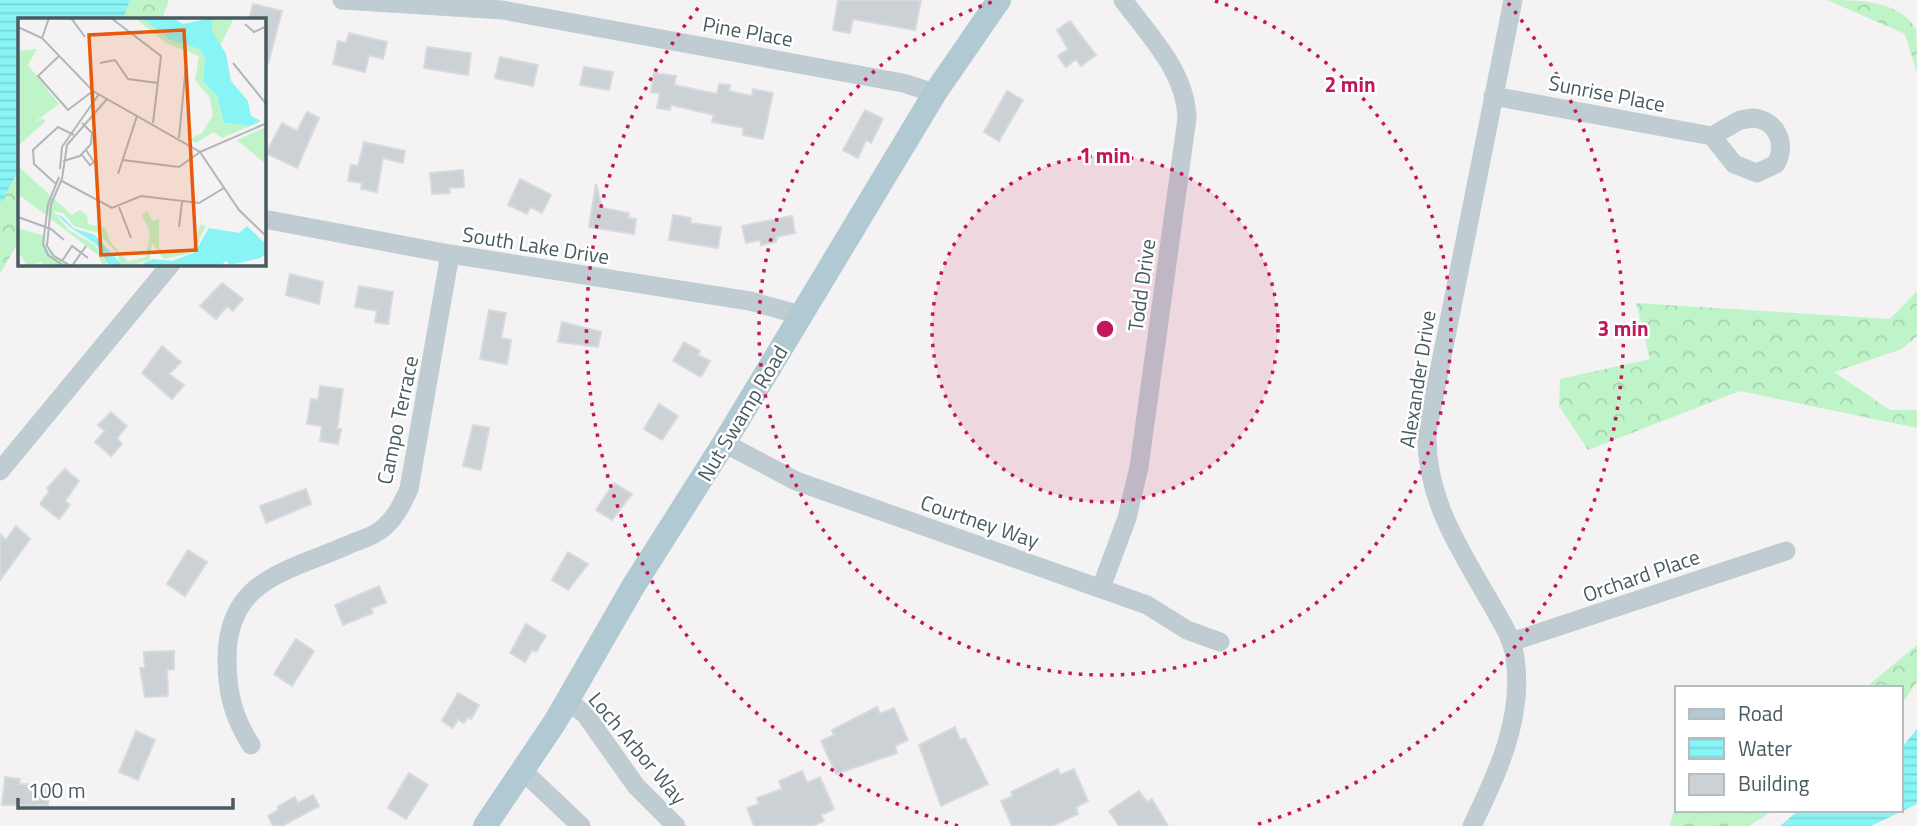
<svg xmlns="http://www.w3.org/2000/svg" width="1917" height="826" viewBox="0 0 1917 826" font-family="'Titillium Web',sans-serif">
	<style>
		.forest { fill: url(#forest-crowns) }
		.water { fill: url(#water-rules) }
		.building { fill: #ccd1d5; stroke: #d6dade; stroke-width: 2 }
		.lines { fill: none; stroke-linecap: round; stroke-linejoin: round }
		.minor { stroke: #bfcdd3; stroke-width: 19 }
		.major { stroke: #b0c9d3; stroke-width: 24 }
		.ring { fill: none; stroke: #c2185b; stroke-width: 3.5; stroke-dasharray: 3.5 7 }
		.labels { text-anchor: middle; dominant-baseline: central; stroke-width: 5; stroke-linejoin: round; paint-order: stroke }
		.street-label { font-size: 21px; fill: #485b62; stroke: #fff }
		.inset-road { fill: none; stroke: #b0b6b9; stroke-width: 2 }
		.view { fill: #e8590c; fill-opacity: 0.15; stroke: #e8590c; stroke-width: 3.5 }
		.inset-edge { fill: none; stroke: #485b62; stroke-width: 3.5 }
		.centre { fill: #c2185b; stroke: #fff; stroke-width: 3.5 }
		.ring-label { font-size: 21px; text-anchor: middle; font-weight: bold; fill: #c2185b; stroke: #fff; stroke-width: 5; stroke-linejoin: round; paint-order: stroke }
	</style>
	<defs>
		<pattern id="forest-crowns" width="20" height="18" patternUnits="userSpaceOnUse" patternTransform="scale(1.75)"><rect width="20" height="18" fill="#bff4c9"/><path d="M2 6a3 3 0 1 1 6 0M12 15a3 3 0 1 1 6 0" fill="none" stroke="#a6d3af"/></pattern>
		<pattern id="water-rules" width="6" height="5" patternUnits="userSpaceOnUse" patternTransform="scale(1.75)"><rect width="6" height="5" fill="#89f4f5"/><path d="M0 2.5h6" fill="none" stroke="#78d3d5"/></pattern>
	</defs>
	<rect width="100%" height="100%" fill="#f5f2f3"/>
	<path class="forest" d="M 130,0 L 169,0 L 162,19 L 123,19 Z
		M 1827,0 C 1858,0 1899,0 1916,29 C 1917,39 1917,61 1917,73 L 1905,34 Z
		M 19,170 L 19,241 L 0,274 L 0,204 Z
		M 1917,291 L 1917,336 L 1902,349 L 1834,372 L 1890,410 L 1917,410 L 1917,428 L 1740,391 L 1588,450 L 1559,406 L 1560,379 L 1650,359 L 1636,303 L 1890,319 Z
		M 1917,645 L 1917,682 L 1901,705 L 1901,688 L 1865,688 Z
		M 1677,795 L 1677,810 L 1774,810 L 1749,826 L 1670,826 Z"/>
	<path class="water" d="M 0,0 L 130,0 L 123,19 L 19,19 L 19,170 L 0,204 Z
		M 1917,729 L 1917,804 L 1871,826 L 1780,826 L 1799,810 L 1901,810 L 1901,748 Z"/>
	<path class="building" d="M 838,0 L 921,0 L 915,30 L 853,19 L 850,33 L 833,30 Z
		M 253,4 L 282,11 L 268,64 L 264,64 L 264,19 L 249,19 Z
		M 1070,21 L 1096,55 L 1081,66 L 1076,59 L 1066,67 L 1058,56 L 1068,49 L 1057,30 Z
		M 349,33 L 387,42 L 383,59 L 369,55 L 365,72 L 333,64 L 338,41 L 346,43 Z
		M 427,47 L 471,53 L 468,75 L 424,68 Z
		M 500,57 L 538,65 L 533,86 L 495,78 Z
		M 584,67 L 613,72 L 609,90 L 580,85 Z
		M 654,73 L 676,76 L 674,85 L 717,94 L 719,84 L 730,85 L 729,91 L 752,96 L 753,89 L 773,93 L 763,139 L 743,135 L 744,128 L 712,122 L 714,115 L 671,105 L 670,110 L 657,108 L 660,93 L 651,92 Z
		M 1007,91 L 1023,100 L 999,141 L 984,132 Z
		M 865,110 L 883,119 L 871,143 L 866,140 L 858,158 L 843,150 Z
		M 307,112 L 319,118 L 297,168 L 266,153 L 282,123 L 297,131 Z
		M 364,142 L 405,151 L 403,163 L 383,158 L 377,192 L 361,189 L 362,183 L 348,181 L 351,165 L 358,166 Z
		M 463,170 L 464,187 L 449,188 L 450,193 L 432,194 L 430,173 Z
		M 520,179 L 551,195 L 542,213 L 530,207 L 527,214 L 508,205 Z
		M 596,184 L 602,208 L 629,213 L 628,218 L 636,219 L 634,234 L 589,227 Z
		M 673,215 L 691,218 L 690,223 L 721,227 L 718,248 L 669,240 Z
		M 792,216 L 795,233 L 777,237 L 776,242 L 761,245 L 760,240 L 746,243 L 742,226 Z
		M 290,274 L 323,282 L 319,304 L 286,295 Z
		M 222,283 L 243,299 L 233,311 L 227,306 L 216,319 L 200,306 Z
		M 359,286 L 393,292 L 388,324 L 375,322 L 377,311 L 355,307 Z
		M 489,310 L 506,313 L 501,338 L 511,340 L 507,364 L 480,359 Z
		M 562,322 L 601,332 L 598,347 L 558,342 Z
		M 684,342 L 700,351 L 698,355 L 710,361 L 701,377 L 673,361 Z
		M 162,346 L 181,362 L 169,374 L 184,385 L 172,399 L 142,373 Z
		M 320,386 L 343,389 L 337,429 L 341,429 L 338,444 L 320,441 L 322,426 L 307,424 L 311,399 L 318,400 Z
		M 659,404 L 678,416 L 662,440 L 644,429 Z
		M 111,412 L 127,426 L 117,438 L 122,444 L 111,456 L 95,442 L 105,431 L 98,425 Z
		M 473,425 L 489,428 L 481,470 L 463,466 Z
		M 65,469 L 79,481 L 65,501 L 70,505 L 59,519 L 40,504 L 49,491 L 47,488 Z
		M 614,483 L 632,494 L 612,520 L 596,510 Z
		M 306,489 L 311,504 L 266,523 L 260,506 Z
		M 16,526 L 30,539 L 0,580 L 0,534 L 6,540 Z
		M 188,550 L 207,562 L 185,596 L 167,584 Z
		M 568,552 L 588,564 L 568,590 L 552,580 Z
		M 379,586 L 386,603 L 371,608 L 373,613 L 343,625 L 335,605 Z
		M 526,624 L 546,636 L 536,652 L 532,650 L 525,662 L 510,653 Z
		M 296,639 L 314,651 L 292,686 L 274,674 Z
		M 174,651 L 174,669 L 167,670 L 168,696 L 145,697 L 140,668 L 145,668 L 144,652 Z
		M 458,693 L 479,705 L 471,719 L 468,717 L 464,723 L 458,719 L 453,728 L 442,721 Z
		M 877,707 L 880,714 L 894,708 L 908,740 L 895,746 L 897,753 L 836,774 L 821,741 L 834,735 L 832,730 Z
		M 955,727 L 960,740 L 965,738 L 988,784 L 941,806 L 919,745 Z
		M 136,731 L 155,740 L 138,780 L 119,772 Z
		M 1058,769 L 1060,775 L 1074,769 L 1088,801 L 1076,807 L 1078,814 L 1052,826 L 1012,826 L 1001,801 L 1013,796 L 1011,792 Z
		M 802,771 L 807,783 L 820,777 L 834,809 L 821,815 L 824,821 L 812,826 L 754,826 L 747,808 L 759,804 L 757,798 L 782,789 L 779,781 Z
		M 409,773 L 428,785 L 406,819 L 388,808 Z
		M 5,777 L 20,779 L 19,784 L 50,785 L 48,805 L 2,805 Z
		M 1139,791 L 1147,802 L 1152,799 L 1168,826 L 1119,826 L 1109,811 Z
		M 313,795 L 319,806 L 282,826 L 273,826 L 268,816 L 278,810 L 278,806 L 295,797 L 298,803 Z"/>
	<g class="lines">
		<path class="minor" d="M 342,0 L 502,10 L 903,83 L 935,93
			M 1493,96 L 1712,136
			M 1753,118 C 1777,120 1787,144 1776,164 L 1757,173 L 1734,164 L 1712,136 L 1740,120 Z
			M 264,219 L 450,254 L 750,301 L 800,315
			M 724,443 L 796,481 L 1147,605 L 1187,630 L 1220,642
			M 0,471 L 171,264
			M 1101,588 L 1127,518 L 1139,467 L 1187,118 C 1186,72 1149,35 1123,0
			M 1511,642 L 1786,551
			M 566,700 L 585,714 L 636,786 L 676,826
			M 251,745 C 233,717 227,692 227,659 C 227,579 287,572 348,545 C 359,540 373,537 382,529 C 395,519 402,504 409,489 L 450,254
			M 524,772 L 581,826
			M 1472,826 C 1497,774 1524,718 1515,658 C 1512,636 1499,618 1489,600 C 1458,546 1425,497 1427,432 L 1513,0"/>
		<path class="major" d="M 485,826 L 555,722 L 634,585 L 724,443 L 935,93 L 999,0"/>
	</g>
	<circle cx="1105" cy="329" r="173" fill="#c2185b" fill-opacity=".12"/>
	<g class="ring">
		<circle cx="1105" cy="329" r="173"/>
		<path d="M1215 1A346 346 0 1 1 995 1"/>
		<path d="M958 826A518 518 0 0 1 702 3M1508 3A518 518 0 0 1 1252 826"/>
	</g>
	<g class="labels">
		<g class="street-label">
			<text transform="translate(748 31) rotate(10)">Pine Place</text>
			<text transform="translate(1607 93) rotate(11)">Sunrise Place</text>
			<text transform="translate(536 245) rotate(9)">South Lake Drive</text>
			<text transform="translate(1141 285) rotate(-82)">Todd Drive</text>
			<text transform="translate(1417 379) rotate(-81)">Alexander Drive</text>
			<text transform="translate(742 413) rotate(-59)">Nut Swamp Road</text>
			<text transform="translate(397 420) rotate(-78)">Campo Terrace</text>
			<text transform="translate(980 521) rotate(19)">Courtney Way</text>
			<text transform="translate(1641 575) rotate(-19)">Orchard Place</text>
			<text transform="translate(638 748) rotate(50)">Loch Arbor Way</text>
		</g>
	</g>
	<g transform="translate(18 18)">
		<rect width="248" height="248" fill="#f5f2f3"/>
		<path d="M 0,210 L 27,218 L 28,230 L 50,248 L 26,248 L 23,244 L 9,248 L 0,233 Z" fill="#bff4c9"/>
		<path d="M 117,0 L 125,0 L 153,22 L 182,31 L 187,40 L 185,63 L 199,78 L 206,105 L 232,108 L 204,120 L 195,114 L 178,125 L 171,121 L 184,115 L 195,97 L 192,80 L 177,62 L 181,38 L 148,25 ZM 194,0 L 216,0 L 202,28 L 194,13 ZM 19,31 L 10,47 L 41,86 L 17,104 L 25,100 L 27,104 L 0,128 L 0,33 ZM 248,109 L 248,146 L 219,122 ZM 0,148 L 54,197 L 62,192 L 69,197 L 70,206 L 87,210 L 93,225 L 110,243 L 128,239 L 132,214 L 124,197 L 129,193 L 135,203 L 141,201 L 141,231 L 147,236 L 174,231 L 182,207 L 188,208 L 176,231 L 169,236 L 146,241 L 134,225 L 131,242 L 112,248 L 101,245 L 100,236 L 80,215 L 56,208 L 45,195 L 35,193 L 51,212 L 77,227 L 89,244 L 85,248 L 80,237 L 0,176 Z" fill="#bff4c9"/>
		<path d="M 23,67 L 33,79 L 26,85 L 33,90 L 28,92 L 24,86 L 9,100 L 0,87 Z" fill="#bff4c9"/>
		<path d="M 125,0 L 155,0 L 165,6 L 194,0 L 194,13 L 208,36 L 213,63 L 230,83 L 233,98 L 243,103 L 232,108 L 206,105 L 199,78 L 185,63 L 187,40 L 182,31 L 152,22 ZM 37,195 L 46,200 L 55,210 L 77,217 L 105,248 L 91,248 L 78,226 L 53,210 ZM 229,208 L 248,226 L 248,236 L 242,240 L 212,247 L 208,243 L 202,248 L 120,248 L 134,241 L 155,243 L 177,234 L 191,210 L 221,215 Z" fill="#89f4f5"/>
		<path class="inset-road" d="M 53,0 L 67,19M 93,0 L 143,38 L 135,105M 227,6 L 236,14 L 249,8M 0,9 L 24,20 L 75,73 L 182,134 L 221,192 L 249,219M 24,20 L 31,0M 41,38 L 20,58 L 50,92 L 75,73M 82,45 L 97,42 L 110,61 L 140,65M 215,45 L 249,87M 161,120 L 168,47M 182,134 L 249,105M 64,137 L 72,147 L 76,144 L 68,132M 105,142 L 161,149 L 182,134M 45,143 L 62,138 L 73,126 L 74,115 L 64,105M 42,151 L 44,129 L 81,76M 100,156 L 119,98M 41,159 L 30,186 L 25,226 L 30,237 L 46,248M 42,162 L 94,190 L 123,178 L 181,185 L 206,170M 38,166 L 16,146 L 15,132 L 40,109 L 56,117M 101,189 L 113,220M 0,199 L 33,211 L 46,222M 161,209 L 164,184M 44,243 L 54,228 L 70,240M 53,248 L 36,238 L 29,228 L 33,186 L 44,161 L 49,127 L 89,81M 54,248 L 68,228"/>
		<path class="view" d="M 166,12 L 178,232 L 83,237 L 71,17 Z"/>
		<rect width="248" height="248" class="inset-edge"/>
	</g>
	<circle cx="1105" cy="329" r="10" class="centre"/>
	<g class="ring-label">
		<text x="1350" y="92">2 min</text>
		<text x="1105" y="163">1 min</text>
		<text x="1623" y="336">3 min</text>
	</g>
	<rect x="1675" y="686" width="228" height="126" fill="#ffffff" stroke="#b6bdc0" stroke-width="2"/>
	<rect x="1689" y="709" width="35" height="10" fill="#b0c9d3" stroke="#b6bdc0" stroke-width="2"/>
	<text x="1738" y="721" font-size="21" fill="#485b62">Road</text>
	<rect x="1689" y="738" width="35" height="21" fill="url(#water-rules)" stroke="#b6bdc0" stroke-width="2"/>
	<text x="1738" y="756" font-size="21" fill="#485b62">Water</text>
	<rect x="1689" y="774" width="35" height="21" fill="#ccd1d5" stroke="#b6bdc0" stroke-width="2"/>
	<text x="1738" y="791" font-size="21" fill="#485b62">Building</text>
	<path d="M18 798v10h215v-10" fill="none" stroke="#485b62" stroke-width="3.5"/>
	<text x="28" y="798" font-size="21" fill="#485b62" stroke="#ffffff" stroke-width="5" paint-order="stroke">100 m</text>
</svg>
